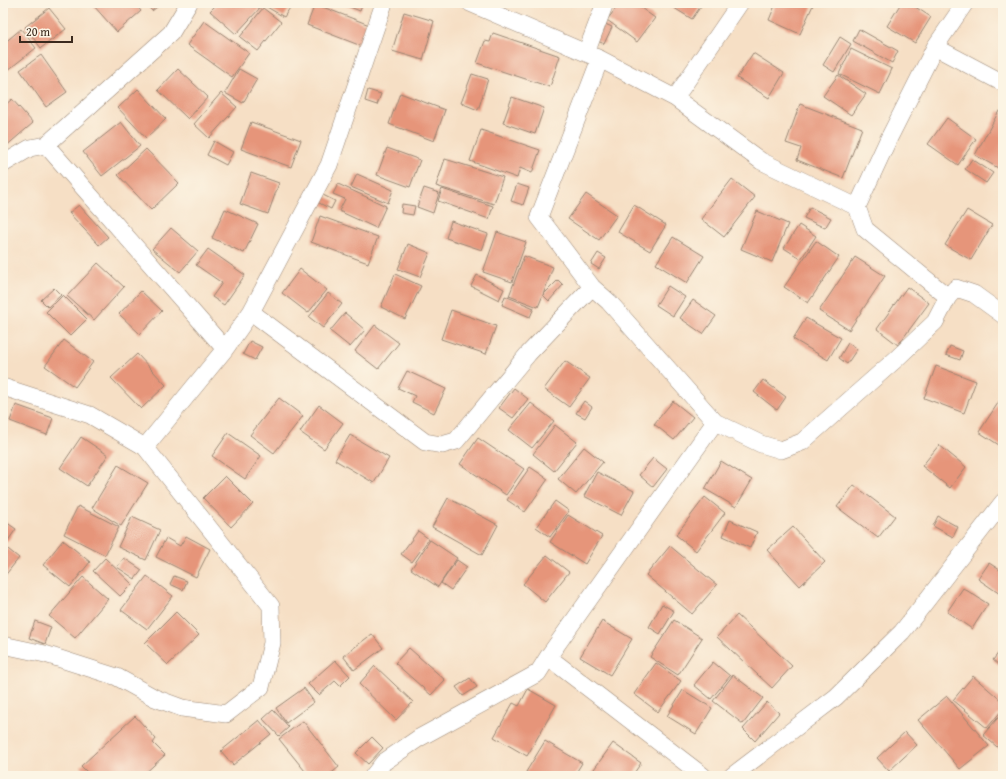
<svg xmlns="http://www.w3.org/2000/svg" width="1006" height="779" viewBox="0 0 1006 779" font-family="'Gentium Book Plus',serif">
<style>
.building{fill:#e6957a}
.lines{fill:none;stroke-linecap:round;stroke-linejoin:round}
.minor-casing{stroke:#988472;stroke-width:18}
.minor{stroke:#fff;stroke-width:17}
</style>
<rect width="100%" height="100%" fill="#fcf5e5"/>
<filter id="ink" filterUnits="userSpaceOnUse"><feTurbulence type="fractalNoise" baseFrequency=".025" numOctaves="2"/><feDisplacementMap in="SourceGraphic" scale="8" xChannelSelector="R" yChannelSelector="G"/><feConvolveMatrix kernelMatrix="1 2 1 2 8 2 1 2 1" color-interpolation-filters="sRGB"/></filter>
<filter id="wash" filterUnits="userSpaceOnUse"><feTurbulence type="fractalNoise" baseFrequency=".012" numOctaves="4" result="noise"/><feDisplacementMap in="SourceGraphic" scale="16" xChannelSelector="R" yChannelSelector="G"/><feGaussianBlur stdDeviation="0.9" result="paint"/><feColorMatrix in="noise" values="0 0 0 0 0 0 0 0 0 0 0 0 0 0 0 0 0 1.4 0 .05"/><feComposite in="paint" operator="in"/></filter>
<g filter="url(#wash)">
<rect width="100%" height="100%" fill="#f6dfc5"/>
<g id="blocks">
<path class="building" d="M95,3H134L141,11L117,32L93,5Z
M145,3H162L152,11Z
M218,3H257L261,7L236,34L210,11Z
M260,3H293L284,17Z
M340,3H363L360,11Z
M620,3H634L655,18L637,42L607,20Z
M666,3H703L692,19Z
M776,3H808L813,5L800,34L769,20Z
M901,3H909L931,17L915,43L887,26Z
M315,4L372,26L364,47L307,25Z
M49,8L66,29L41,48L25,27Z
M263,8L281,22L258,51L240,37Z
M404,12L434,21L423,60L392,51Z
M204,21L249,53L232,77L187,45Z
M603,23L612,27L604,44L594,39Z
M21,29L36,48L8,70L3,65V44Z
M859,29L898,51L892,63L853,41Z
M493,33L560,56L550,87L477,63L485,41L490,42Z
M840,37L851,44L834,72L823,65Z
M851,49L892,69L880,94L839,74Z
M753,53L784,73L769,98L737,78Z
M41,55L67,92L46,107L20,70Z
M178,69L208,97L188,119L158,90Z
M239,69L257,79L243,103L225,93Z
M472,74L488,79L478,110L461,103Z
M838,75L866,94L851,115L823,96Z
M138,89L166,119L146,138L118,108Z
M368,90L381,94L377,105L365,101Z
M221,93L237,107L209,138L194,124Z
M400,93L445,110L434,141L389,124Z
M512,97L544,108L535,134L503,123Z
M12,99L33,123L5,147L3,145V107Z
M800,104L862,128L843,178L797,160L801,148L786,143Z
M999,111L1003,113V163L1000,169L975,155Z
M947,118L976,139L958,165L928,144Z
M121,122L140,146L102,176L83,152Z
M251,122L301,140L291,167L241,149Z
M481,130L540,150L532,173L520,168L517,178L470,161Z
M214,141L233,152L226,165L207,155Z
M387,148L420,160L410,187L377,175Z
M146,149L179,183L151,210L118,175Z
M445,159L503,177L494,204L436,186Z
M972,159L993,173L986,183L965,169Z
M251,173L279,183L268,214L240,204Z
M357,174L393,190L388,203L351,187Z
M732,179L755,197L724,237L701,219Z
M338,184L386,206L376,228L339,211L345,199L333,194Z
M517,184L529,188L523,205L511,201Z
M424,188L439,193L433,213L417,207Z
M442,189L493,206L489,219L438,201Z
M321,194L335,201L331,209L317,202Z
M586,194L617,215L599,240L568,219Z
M402,204L415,206L413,215L401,213Z
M79,205L108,237L99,245L69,213Z
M634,205L666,225L650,251L618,232Z
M810,207L831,218L825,228L804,218Z
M225,209L258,224L244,253L212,238Z
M967,210L992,225L971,260L945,245Z
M757,211L788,224L772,262L741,249Z
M320,216L378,237L368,263L311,242Z
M451,221L488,234L482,250L446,238Z
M799,225L816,236L801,259L784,248Z
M171,228L198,251L180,272L152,249Z
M497,232L526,242L512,282L483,272Z
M673,237L704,256L687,283L656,264Z
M816,241L839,257L808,303L784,287Z
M408,244L430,253L420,277L398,269Z
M208,249L245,275L224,305L212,297L222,283L196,265Z
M598,253L606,258L599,269L591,264Z
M524,256L553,267L543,295L558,280L563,285L549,301L543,295L538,307L509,296Z
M855,257L885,276L849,330L819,311Z
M98,263L124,287L94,320L67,296Z
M300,269L327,290L308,313L282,293Z
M395,274L421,286L405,319L381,307Z
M477,275L504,289L499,300L471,286Z
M668,286L685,297L673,316L656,305Z
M907,287L929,303L898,345L877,329Z
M54,288L61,295L48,307L41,300Z
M141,291L162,311L140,334L119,314Z
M328,293L342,304L323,328L309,317Z
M63,295L87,319L70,336L46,312Z
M505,296L534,308L530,317L502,305Z
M693,300L716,316L703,334L680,318Z
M451,310L496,326L486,354L441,339Z
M345,313L365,330L350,347L330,331Z
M806,318L841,338L828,360L793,339Z
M375,325L399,343L378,369L355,351Z
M64,340L93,362L75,387L45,366Z
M250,341L262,347L255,360L243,354Z
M848,343L857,349L847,364L839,358Z
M950,346L963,351L960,360L946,355Z
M137,354L166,385L141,409L111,378Z
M565,361L590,378L569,407L544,389Z
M936,366L976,381L964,413L924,398Z
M407,371L446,389L434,413L412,402L415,396L398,388Z
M763,380L786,397L777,410L754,392Z
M514,388L528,399L513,418L499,408Z
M279,398L303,416L274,453L250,435Z
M1000,400L1003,402V445L1002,447L979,432Z
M584,401L592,407L585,418L576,413Z
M673,401L693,417L674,440L654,424Z
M531,403L554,421L532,448L509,430Z
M16,405L53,418L47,435L10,421Z
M319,405L343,423L324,449L300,432Z
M555,425L577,442L554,471L533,454Z
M228,433L261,456L245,479L212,456Z
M350,435L389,458L374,483L335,460Z
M81,437L108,455L87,486L60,468Z
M478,438L524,469L506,495L460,464Z
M939,445L966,467L950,488L922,466Z
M584,447L603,462L576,494L558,479Z
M653,458L667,469L653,487L639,475Z
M721,461L752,480L736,507L705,489Z
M118,465L148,483L121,526L92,508Z
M530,467L548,479L525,512L507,500Z
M597,472L634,491L621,515L584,496Z
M225,476L253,504L231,527L203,498Z
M854,485L895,516L878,538L837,507Z
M705,497L725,513L696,551L676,535Z
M448,498L498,525L482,555L432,527Z
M555,501L569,511L550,537L536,527Z
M78,506L119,527L105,555L64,534Z
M568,515L602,536L585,564L550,542Z
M938,516L958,527L953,537L933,526Z
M132,517L160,530L146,560L118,547Z
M3,520L16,529L7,542L3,539Z
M730,520L757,532L750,548L723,536Z
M793,527L825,562L800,586L767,550Z
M418,531L429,539L412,562L401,554Z
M186,536L210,549L196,577L156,557L166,538L180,546Z
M63,540L90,562L70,587L43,565Z
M430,540L457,558L438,587L411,569Z
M3,545L19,558L3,578Z
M670,546L717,585L692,614L646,575Z
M547,555L569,572L545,602L523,584Z
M105,558L132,584L120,596L93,571Z
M124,558L142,570L135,579L117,567Z
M457,560L467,567L451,590L441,583Z
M989,563L1003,572V590L1000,594L978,579Z
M147,576L173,596L147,629L121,610Z
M174,576L187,581L183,590L170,584Z
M83,577L108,599L75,638L49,616Z
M963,588L988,604L972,629L947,612Z
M662,604L674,611L660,634L649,627Z
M176,612L199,635L168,665L145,643Z
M737,615L792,666L772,688L717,637Z
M674,620L702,638L678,675L650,657Z
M35,621L51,627L45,644L29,638Z
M602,621L632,639L610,675L580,657Z
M372,634L383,648L354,670L343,656Z
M1003,647V668L993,660Z
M409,648L445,680L431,695L395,663Z
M335,660L350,676L340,686L335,681L319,695L308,684Z
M713,662L730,676L711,699L694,685Z
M656,663L681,681L658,712L634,694Z
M375,666L413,702L396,720L359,684Z
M733,675L763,698L743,724L713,701Z
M973,676L1003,702V709L987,728L953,700Z
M470,678L477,687L463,696L456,687Z
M304,688L314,702L286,723L276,708Z
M528,689L556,705L527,756L494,737L513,703L519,706Z
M683,690L712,708L696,734L667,716Z
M947,696L989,746L960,769L918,720Z
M767,702L779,713L755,741L743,729Z
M273,710L289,727L279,736L263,719Z
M1003,712V752L983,735Z
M135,716L156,739L153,743L165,755L142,776H91L81,766Z
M259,720L271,734L233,765L221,751Z
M303,721L339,767L328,776H309L279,739Z
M905,732L917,745L889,771L877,758Z
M372,737L383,748L368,764L356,753Z
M545,741L582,763L574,776H532L526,772Z
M613,743L641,763L632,776H589Z"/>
</g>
</g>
<g filter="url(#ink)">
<use href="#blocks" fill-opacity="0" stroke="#988472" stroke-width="1"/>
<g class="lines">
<defs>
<path id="minor" d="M470,3L600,59L675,98L761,161L857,207
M935,47L1003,83
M586,53L605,3
M600,59L539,217L592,287L609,302L715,422L761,444L781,450L802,442L895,360L935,322L948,297L865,229L857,207L888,140L935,47L965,3
M675,98L740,3
M46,145L225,349
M3,164L30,148L46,145L171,33L189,3
M948,297L956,288L974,294L1003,315
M251,312L425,442L442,445L456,441L528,354L592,287
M3,387L90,415L145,447L271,606L272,643L261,687L226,714L182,708L155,698L117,677L45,654L3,645
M145,447L225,349L251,312L329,165L384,3
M548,657L703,776
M373,776L384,762L419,738L538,673L548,657L715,422
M732,776L836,697L902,632L1003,502"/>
</defs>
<use href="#minor" class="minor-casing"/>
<use href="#minor" class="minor"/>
</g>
</g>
<rect width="1006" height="779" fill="none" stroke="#fcf5e5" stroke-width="16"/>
<path d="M20 36v6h52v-6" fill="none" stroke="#3b2a1e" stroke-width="2"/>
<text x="26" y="36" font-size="12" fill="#3b2a1e" stroke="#fcf5e5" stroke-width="3" paint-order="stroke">20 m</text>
</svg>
